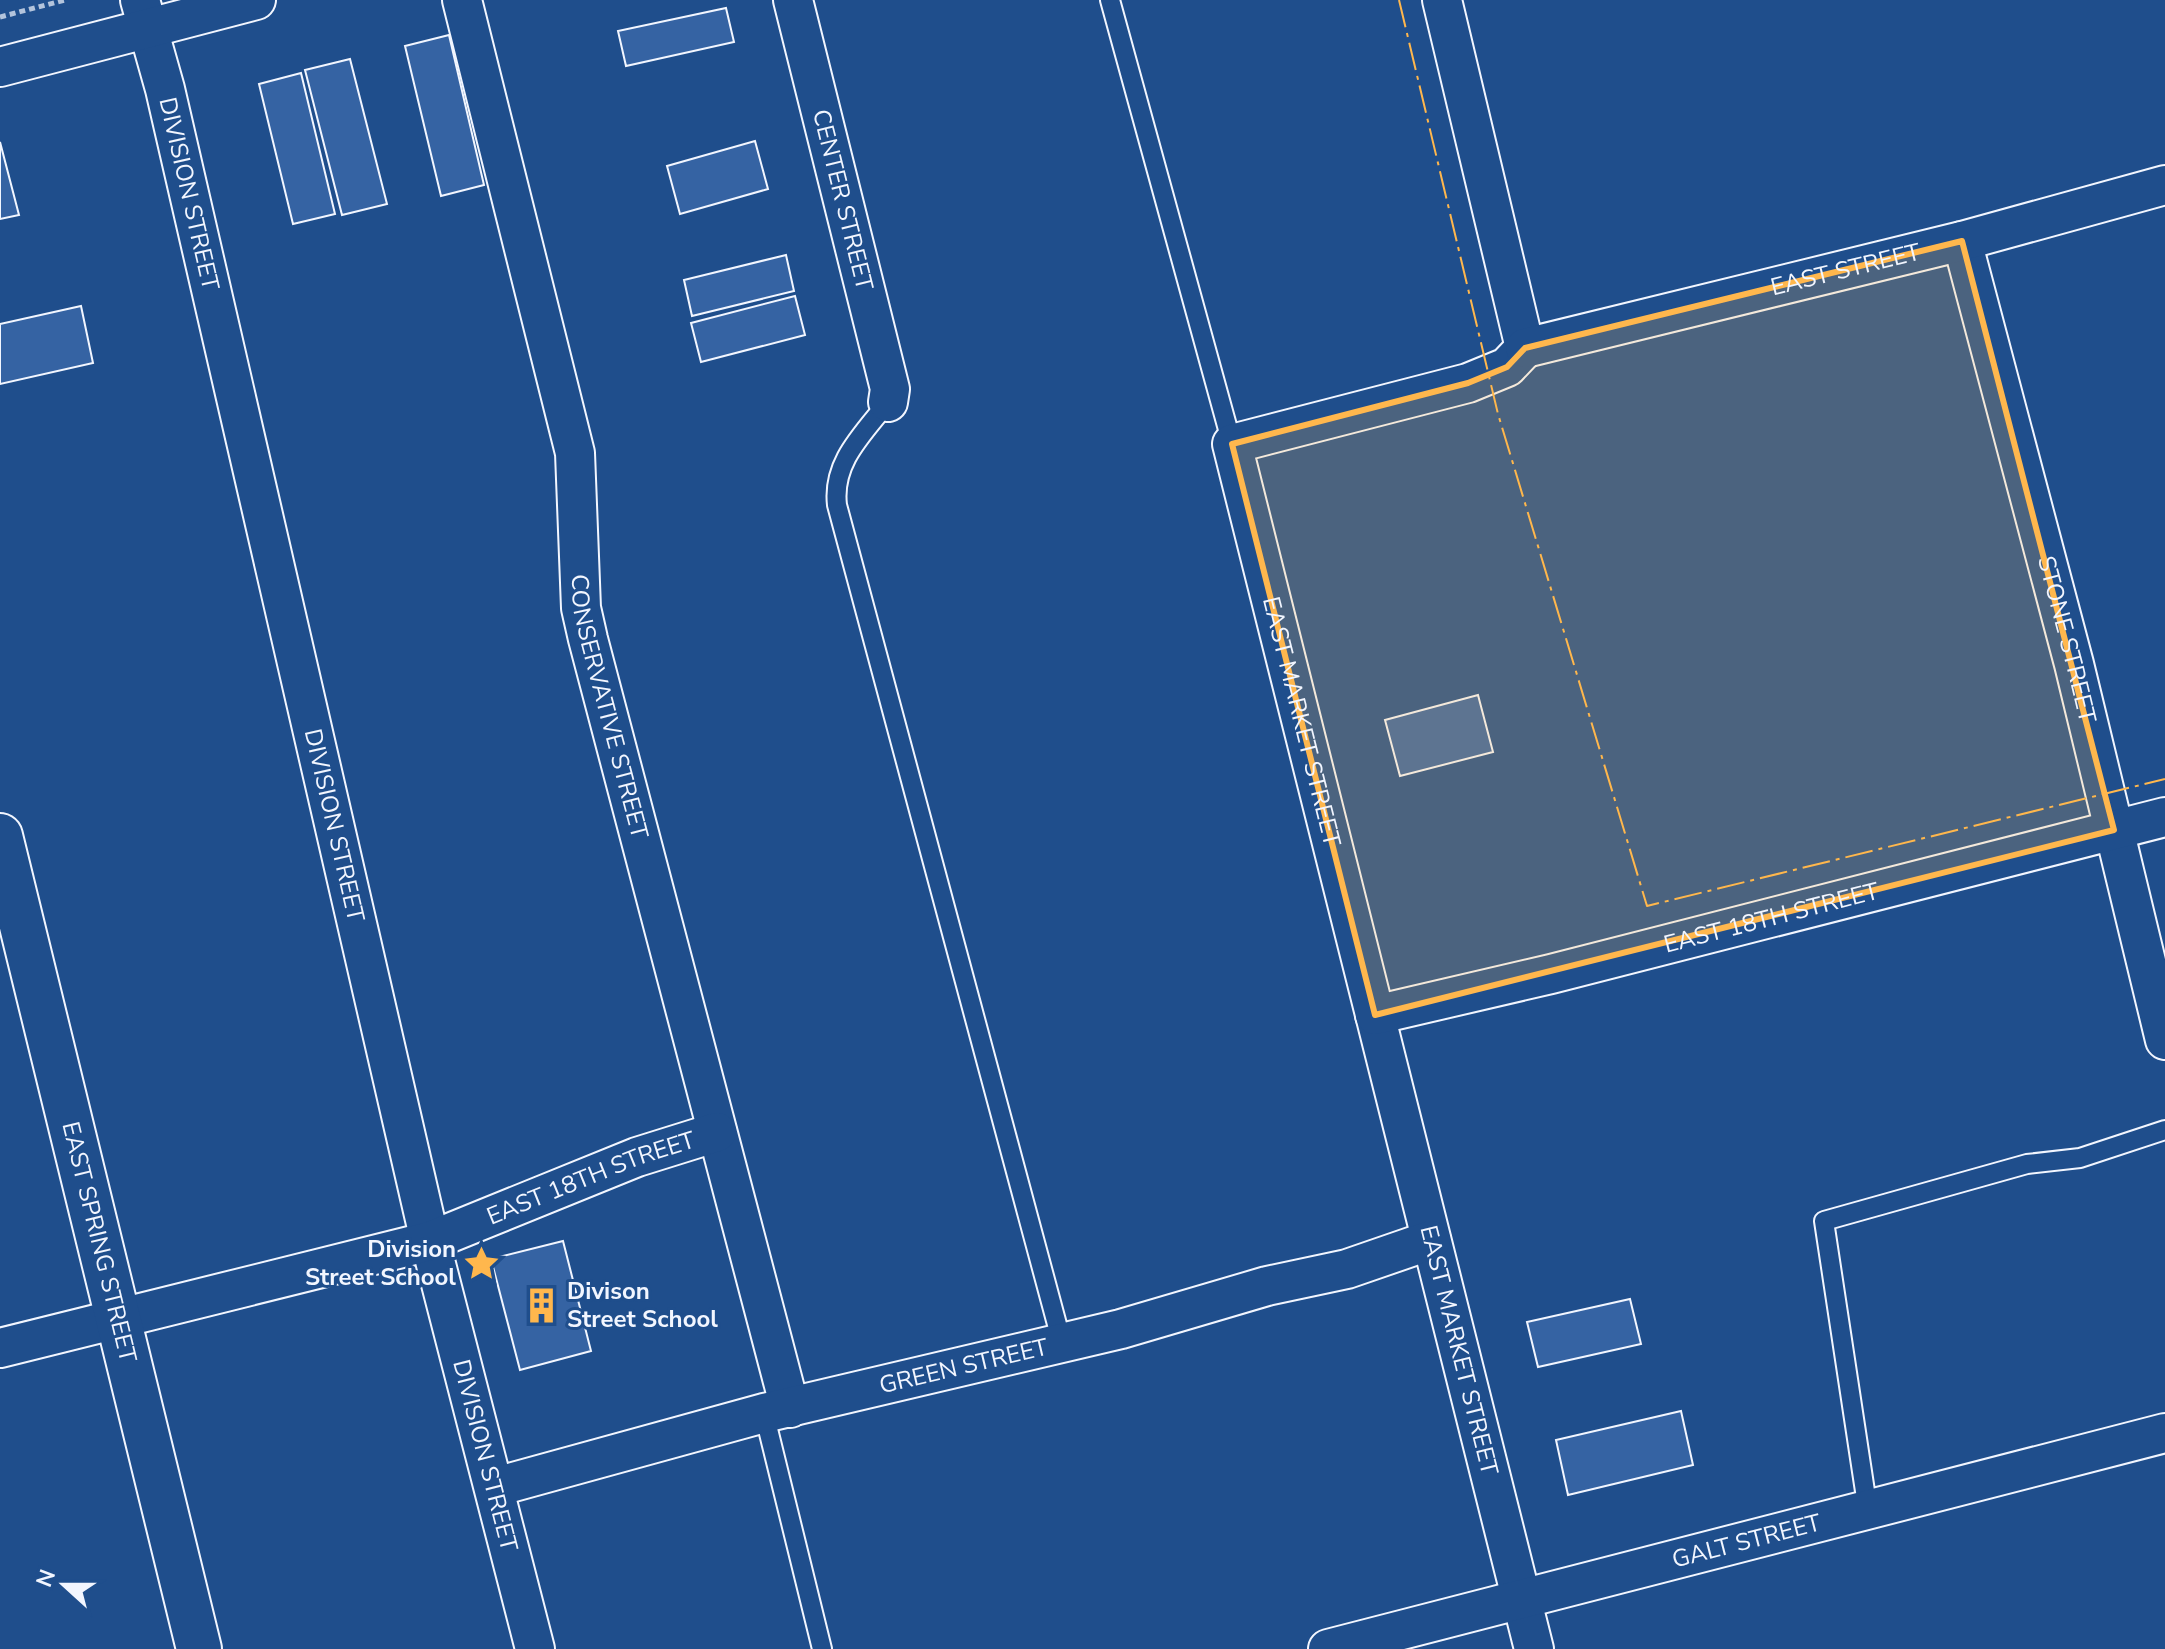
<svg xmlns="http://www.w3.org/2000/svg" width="2165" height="1649" viewBox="0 0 2165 1649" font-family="'Nunito Sans',sans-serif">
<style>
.building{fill:#3563a3;stroke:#f2f6ff;stroke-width:2}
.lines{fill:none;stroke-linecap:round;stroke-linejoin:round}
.lane-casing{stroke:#f2f6ff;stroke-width:22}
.street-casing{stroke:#f2f6ff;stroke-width:42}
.primary-casing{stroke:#f2f6ff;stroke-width:48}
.path{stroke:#b3c4dc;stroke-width:5;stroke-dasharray:6 4;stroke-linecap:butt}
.lane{stroke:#1f4e8c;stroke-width:18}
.street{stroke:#1f4e8c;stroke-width:38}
.primary{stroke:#1f4e8c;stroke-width:44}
.power{stroke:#ffb74d;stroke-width:2;stroke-dasharray:28 6 4 6;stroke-linecap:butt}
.marked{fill:#ffb74d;fill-opacity:0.2;stroke:#ffb74d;stroke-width:6;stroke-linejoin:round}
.labels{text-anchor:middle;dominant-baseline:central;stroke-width:6;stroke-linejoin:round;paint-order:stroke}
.street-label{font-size:24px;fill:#f2f6ff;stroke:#1f4e8c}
.poi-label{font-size:24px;font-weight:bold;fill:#f2f6ff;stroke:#1f4e8c;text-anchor:end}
</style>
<rect width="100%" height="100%" fill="#1f4e8c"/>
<path class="building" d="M726,8L734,42L626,66L618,31Z
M449,35L484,185L441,196L405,46Z
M350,59L387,204L342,215L305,70Z
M301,73L335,214L293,224L259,84Z
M755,141L768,189L680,214L667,166Z
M0,142L19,215L0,219Z
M786,255L794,291L692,316L684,280Z
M795,296L805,335L701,362L691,323Z
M81,306L93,363L0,384V324Z
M1478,695L1493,752L1400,776L1385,720Z
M563,1241L591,1351L520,1370L491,1259Z
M1630,1299L1641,1344L1538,1367L1527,1322Z
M1681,1411L1693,1465L1568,1495L1556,1440Z"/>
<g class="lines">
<defs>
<path id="lane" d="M1110,0L1232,444
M888,402C863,434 832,462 837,505L1062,1343
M764,1413L822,1649
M1868,1511L1824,1221L2027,1164L2080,1158L2165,1130"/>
<g id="street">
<path id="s1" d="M140,0L165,89L430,1241L535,1649"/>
<path id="s2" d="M462,0L575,453L581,608L588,639L790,1408"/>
<path id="s3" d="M793,0L890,389L888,402"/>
<path id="s4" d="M1442,0L1525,348L1507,367L1468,383L1232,444L1534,1649"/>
<path d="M0,67L256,0"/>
<path id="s5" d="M1962,241L2074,664L2165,1040"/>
<path id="s6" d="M1525,348L1962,241L2165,185"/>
<path id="s7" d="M1375,1015L1551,974L2165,817"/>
<path id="s8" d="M0,1348L430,1241L637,1157L717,1132"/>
<path id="s9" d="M495,1487L764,1413L1121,1329L1267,1286L1347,1269L1431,1240"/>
<path id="s10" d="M1328,1649L2165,1433"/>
</g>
<g id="primary">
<path id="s11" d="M0,836L199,1649"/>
</g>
</defs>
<use href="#lane" class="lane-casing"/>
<use href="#street" class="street-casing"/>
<use href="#primary" class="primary-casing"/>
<path class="path" d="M0,17L65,0"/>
<use href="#lane" class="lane"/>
<use href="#street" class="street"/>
<use href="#primary" class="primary"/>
<path class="power" d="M1399,0L1498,414L1647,906L2165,779"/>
</g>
<path class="marked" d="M1962,241L2114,830L1375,1015L1232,444L1468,383L1507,367L1525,348Z"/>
<defs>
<symbol id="sight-bare" viewBox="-9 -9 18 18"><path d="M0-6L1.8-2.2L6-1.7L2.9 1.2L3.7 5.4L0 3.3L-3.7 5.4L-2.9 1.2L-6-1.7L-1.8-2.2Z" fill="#ffb74d" stroke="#1f4e8c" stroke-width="2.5" paint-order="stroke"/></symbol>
<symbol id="building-bare" viewBox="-9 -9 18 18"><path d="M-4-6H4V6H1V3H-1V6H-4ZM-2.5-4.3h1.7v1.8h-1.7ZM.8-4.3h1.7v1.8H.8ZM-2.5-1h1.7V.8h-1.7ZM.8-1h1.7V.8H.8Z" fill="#ffb74d" stroke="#1f4e8c" stroke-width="2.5" paint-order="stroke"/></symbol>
</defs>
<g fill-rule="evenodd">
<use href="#sight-bare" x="456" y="1238" width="51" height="51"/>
<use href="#building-bare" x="516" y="1280" width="51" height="51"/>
</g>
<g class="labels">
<g class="street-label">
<text stroke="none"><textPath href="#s1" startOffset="200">DIVISION STREET</textPath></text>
<text stroke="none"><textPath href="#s3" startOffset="206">CENTER STREET</textPath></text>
<text stroke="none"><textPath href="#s6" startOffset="330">EAST STREET</textPath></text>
<text stroke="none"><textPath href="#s5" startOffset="412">STONE STREET</textPath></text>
<text stroke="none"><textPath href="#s2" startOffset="724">CONSERVATIVE STREET</textPath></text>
<text stroke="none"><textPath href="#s4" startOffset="956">EAST MARKET STREET</textPath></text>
<text stroke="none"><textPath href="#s1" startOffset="848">DIVISION STREET</textPath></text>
<text stroke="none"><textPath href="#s7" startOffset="408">EAST 18TH STREET</textPath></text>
<text stroke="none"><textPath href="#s8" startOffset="616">EAST 18TH STREET</textPath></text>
<text stroke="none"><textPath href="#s11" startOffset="418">EAST SPRING STREET</textPath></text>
<text stroke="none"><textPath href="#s4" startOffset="1604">EAST MARKET STREET</textPath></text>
<text stroke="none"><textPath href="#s9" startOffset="484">GREEN STREET</textPath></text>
<text stroke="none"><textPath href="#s1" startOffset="1496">DIVISION STREET</textPath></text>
<text stroke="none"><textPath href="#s10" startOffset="432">GALT STREET</textPath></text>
</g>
<g class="poi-label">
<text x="456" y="1249">Division<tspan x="456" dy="28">Street School</tspan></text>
<text x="567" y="1291" text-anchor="start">Divison<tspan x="567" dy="28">Street School</tspan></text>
</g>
</g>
<g transform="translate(64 1585) rotate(291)" stroke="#1f4e8c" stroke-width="6" paint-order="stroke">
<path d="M0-6L14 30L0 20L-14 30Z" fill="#f2f6ff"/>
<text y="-12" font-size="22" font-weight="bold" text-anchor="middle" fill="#f2f6ff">N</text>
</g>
</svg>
